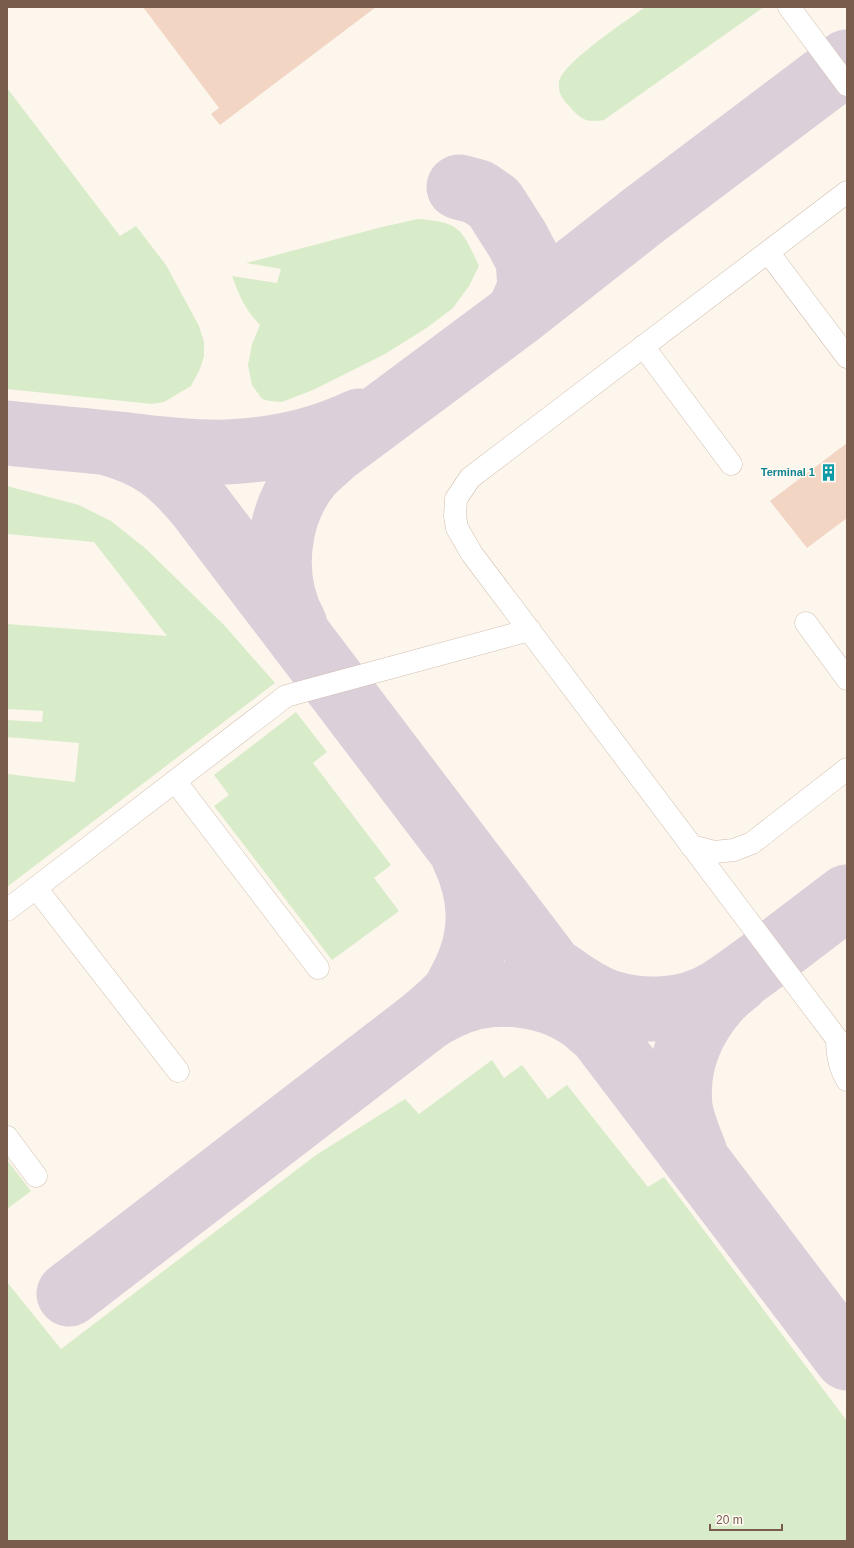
<svg xmlns="http://www.w3.org/2000/svg" width="854" height="1548" viewBox="0 0 854 1548" font-family="Arial,sans-serif">
<style>
.green{fill:#d8ecc9}
.lines{fill:none;stroke-linecap:round;stroke-linejoin:round}
.taxiway{stroke:#dbcfda;stroke-width:65}
.building{fill:#f3d5c3}
.minor-casing{stroke:#d1beb0;stroke-width:23}
.minor{stroke:#fff;stroke-width:22}
.labels{text-anchor:middle;dominant-baseline:central;stroke-width:3;stroke-linejoin:round;paint-order:stroke}
.culture-label{font-size:11px;font-weight:bold;fill:#0d838f;stroke:#fffaf3;text-anchor:end}
</style>
<rect width="100%" height="100%" fill="#fdf6ec"/>
<path class="green" d="M645,7H764L604,120C587,123 581,120 570,107C563,100 558,93 559,83C560,64 628,20 645,7Z
M7,88L120,236L136,226L166,265L199,326L204,342V356L200,369L191,386L164,402L152,404L7,389Z
M418,219C460,222 462,229 479,266L469,286L453,308L428,327L385,354L313,390L282,402L270,401L262,399L252,385L248,365L252,344L260,325C244,308 240,297 232,276L277,283L281,269L246,263L382,227Z
M7,486L79,505L111,521L145,548L224,625L275,683L7,887V774L75,782L79,743L7,737V720L42,722L43,711L7,709V624L167,636L94,542L7,534Z
M296,712L327,752L313,763L391,865L374,878L399,911L332,960L214,806L229,795L214,775Z
M492,1060L504,1078L522,1065L548,1099L567,1085L648,1187L664,1177L847,1421V1541H7V1282L61,1349L316,1155L405,1099L419,1114Z
M7,1160L31,1191L7,1209Z"/>
<g class="lines">
<path class="taxiway" d="M459,187L478,192L494,203L517,239L528,260L530,288L518,314
M7,433C44,437 81,440 119,444C154,448 191,453 227,452C272,450 319,440 359,421
M107,443C151,455 171,471 200,506L847,1358
M295,625C269,578 276,513 311,472C318,465 326,458 334,451L518,314L644,215L847,62
M558,973C573,984 590,996 608,1002C643,1013 685,1012 717,993C736,981 754,967 772,954C797,935 822,916 847,897
M422,1022C457,998 490,989 532,997C557,1002 577,1011 594,1028
M695,1153C689,1138 682,1122 680,1106C676,1066 691,1029 717,999C723,992 731,986 738,980
M69,1294L420,1024C431,1015 442,1006 452,995C457,989 460,981 464,974C484,934 482,895 463,855"/>
</g>
<path class="building" d="M143,7H376L220,125L211,114L219,108Z
M847,443V518L807,548L770,501Z"/>
<g class="lines">
<defs>
<path id="minor" d="M789,7L847,85
M847,192L470,478L456,499L455,516L457,528L472,554L837,1039C837,1054 839,1067 847,1080
M768,252L847,357
M643,346L731,464
M806,623L847,679
M175,781L318,968
M691,846L714,852L734,850L752,843L847,769
M36,888L178,1071
M7,910L286,696L530,630
M7,1137L36,1176"/>
</defs>
<use href="#minor" class="minor-casing"/>
<use href="#minor" class="minor"/>
</g>
<defs>
<symbol id="building-bare" viewBox="-9 -9 18 18"><path d="M-4-6H4V6H1V3H-1V6H-4ZM-2.5-4.3h1.7v1.8h-1.7ZM.8-4.3h1.7v1.8H.8ZM-2.5-1h1.7V.8h-1.7ZM.8-1h1.7V.8H.8Z" fill="#0f9aa8" stroke="#fffaf3" stroke-width="2.5" paint-order="stroke"/></symbol>
</defs>
<g fill-rule="evenodd">
<use href="#building-bare" x="816" y="460" width="25" height="25"/>
</g>
<g class="labels">
<g class="culture-label">
<text x="815" y="472">Terminal 1</text>
</g>
</g>
<rect width="854" height="1548" fill="none" stroke="#7a5c4d" stroke-width="16"/>
<path d="M710 1524v6h72v-6" fill="none" stroke="#7a5c4d" stroke-width="2"/>
<text x="716" y="1524" font-size="12" fill="#7a5c4d" stroke="#fffaf3" stroke-width="3" paint-order="stroke">20 m</text>
</svg>
